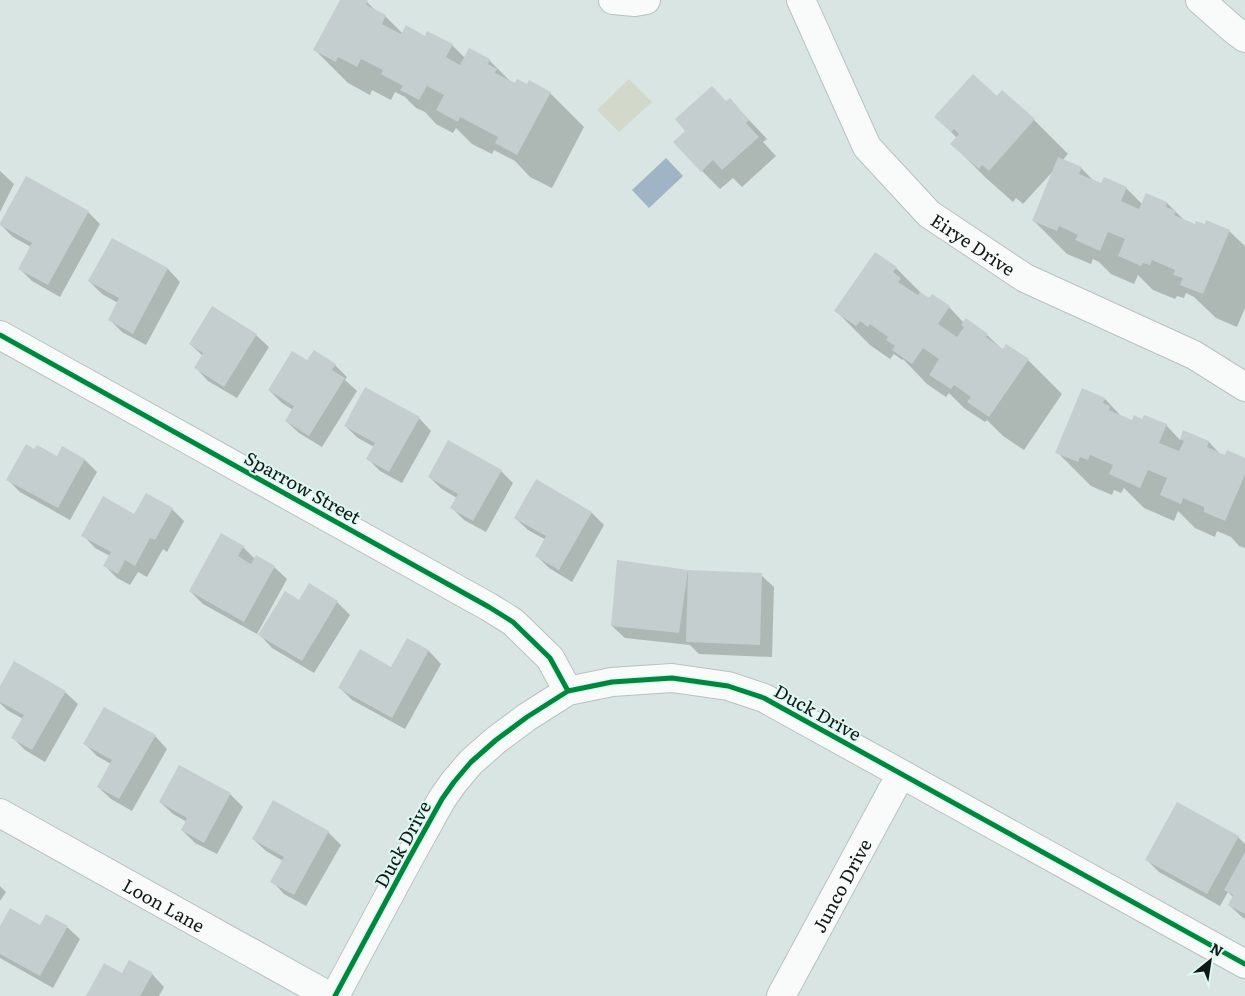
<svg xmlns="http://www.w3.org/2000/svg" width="1245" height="996" viewBox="0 0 1245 996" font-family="Literata,serif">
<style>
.green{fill:#d3d9ca}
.water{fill:#9fb4c4}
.shadow{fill:#0003}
.building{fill:#c4cece}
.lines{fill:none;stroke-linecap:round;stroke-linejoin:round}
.street-casing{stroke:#b9c2c0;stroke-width:30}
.street{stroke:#f9fbfb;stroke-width:28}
.cycleway-casing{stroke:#e0f8f2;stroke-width:8}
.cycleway{stroke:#00873e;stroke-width:5}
.labels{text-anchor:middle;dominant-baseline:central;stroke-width:4;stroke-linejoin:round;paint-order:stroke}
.street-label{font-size:18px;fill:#101817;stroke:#e0f8f2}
</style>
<rect width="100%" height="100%" fill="#d9e5e2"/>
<path class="green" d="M629,79L652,102L619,132L597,110Z"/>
<path class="water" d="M666,158L683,176L649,208L632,190Z"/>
<path class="shadow" d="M341,0H363L367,2L377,12L385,16L403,34L426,37L452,45L465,58L489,60L512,83L527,85L550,93L584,127L552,188L530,177L515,161L494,150L492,154L472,144L456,128L453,133L436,124L425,112L416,108L405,97L395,92L391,100L372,90L370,95L348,83L314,49Z
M1002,91L1034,120L1068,154L1062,161L1081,168L1095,182L1102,185L1126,188L1142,204L1167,203L1184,220L1195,225L1229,231L1245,246V308L1237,327L1216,318L1194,297L1186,293L1184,298L1177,296L1175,299L1153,290L1138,275L1134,284L1111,274L1099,262L1093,259L1091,264L1067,254L1033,220L1054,170L1023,204L1016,198L1013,202L986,178L952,144L957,138L936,117L997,97Z
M730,100L767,139L763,142L776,156L742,187L733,178L720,189L702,171L727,102Z
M0,171L14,184L0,212Z
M88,212L100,224L60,297L32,281L20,269L31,247L13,237L0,224Z
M112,239L168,269L180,282L146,345L122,332L109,319L118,303L102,294L89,281Z
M875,254L896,268L923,295L949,307L964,323L987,335L1003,350L1006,345L1028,360L1062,394L1024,450L1003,436L987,420L985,422L964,408L949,393L946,397L927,384L903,359L902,360L894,354L890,359L870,345L836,311Z
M256,335L269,347L237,398L208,381L196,368L203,356L190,344Z
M308,362L335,365L347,377L345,380L357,391L322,447L299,433L286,421L293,410L282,403L269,390Z
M1105,399L1123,418L1132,422L1143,421L1166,425L1180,440L1184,432L1209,442L1220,454L1226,456L1245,459V548L1239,546L1231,537L1217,531L1215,537L1195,528L1178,511L1174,521L1144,508L1124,488L1121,493L1114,490L1112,495L1091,486L1057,452Z
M419,418L431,431L402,483L380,471L368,459L374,447L358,438L345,426Z
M35,451L58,458L85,460L97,472L70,520L20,492L7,479Z
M501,471L513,483L486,532L464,520L452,508L457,498L442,489L429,477Z
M172,509L184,521L167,552L163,549L147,577L138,572L130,585L117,578L105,566L110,556L95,548L83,535L135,516Z
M592,513L604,525L572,582L549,568L537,556L546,540L528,530L515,518Z
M243,547L255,559L274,567L287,579L257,634L203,604L190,591Z
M618,562L688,572L761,575L774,587L772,657L699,654L690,645L625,638L612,626Z
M300,601L337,602L350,615L314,673L272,648L260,635Z
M407,640L429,651L441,664L405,729L352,700L340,688L392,668Z
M0,689L65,692L78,704L45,762L25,750L13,738L23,719L7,710L0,703Z
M155,736L167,749L132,811L111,799L98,787L111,764L97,756L85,744Z
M180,766L230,794L243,807L217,854L195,843L182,830L187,822L173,814L160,802Z
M1178,803L1238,837L1245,844V919L1242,917L1229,905L1233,897L1228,892L1220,906L1159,872L1147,860Z
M328,832L341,845L306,906L284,894L272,881L283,861L266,851L253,839Z
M0,886L6,892L0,901Z
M40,926L67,927L80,939L53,988L0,958V929Z
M152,974L164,987L159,996H87L122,975Z"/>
<path class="building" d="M340,0H366L368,1L366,5L386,15L382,24L401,34L406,25L425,36L427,31L453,44L446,57L460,65L469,48L490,59L488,64L497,69L495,73L515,83L517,79L527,84L529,80L551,92L517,155L495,143L498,137L460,117L458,122L436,110L444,95L427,86L419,100L400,90L403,86L381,74L383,70L361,59L357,67L338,57L336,62L313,50Z
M973,74L997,96L1002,90L1035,119L989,171L982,165L979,169L950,144L959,134L954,129L951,132L934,117Z
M712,86L726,101L730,98L749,120L746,123L759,137L722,170L713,160L701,172L673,142L685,131L675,119Z
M1058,157L1082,167L1079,174L1101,183L1104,177L1127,187L1121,201L1139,209L1146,193L1167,202L1166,207L1176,211L1174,215L1195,224L1196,221L1205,224L1206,220L1230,230L1203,294L1180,285L1183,278L1173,275L1175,270L1152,260L1150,265L1143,263L1141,266L1118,256L1125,239L1108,232L1100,251L1075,240L1078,235L1059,226L1057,231L1032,221Z
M26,176L89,211L48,285L18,269L32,243L0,225V223Z
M112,238L168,268L133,334L108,320L119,298L88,281Z
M875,252L897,267L893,272L901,278L898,282L918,295L920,292L929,298L932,294L950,306L938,324L957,337L964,327L961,325L966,318L988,334L986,337L1003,349L1006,344L1029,359L989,417L967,402L971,397L954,385L951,389L929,375L939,359L923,348L912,364L892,350L895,346L886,340L888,337L870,324L868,327L860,321L856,326L834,311Z
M212,306L257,334L224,387L194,368L203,353L189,344Z
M314,350L336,364L332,370L345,378L309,436L285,421L294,406L268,390L292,351L307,360Z
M365,387L420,417L389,472L366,459L375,443L344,426Z
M1082,388L1105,398L1103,403L1110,406L1109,410L1132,420L1134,415L1142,419L1144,415L1167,424L1159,443L1179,451L1184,441L1180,439L1183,430L1209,441L1207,447L1225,455L1227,450L1245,458V475L1225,521L1204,512V507L1183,498L1181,504L1160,495L1167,478L1148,470L1140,488L1109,474L1113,465L1090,455L1088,460L1080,457L1078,462L1055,453Z
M448,440L502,470L473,521L450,508L458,494L428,477Z
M26,444L34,449L37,445L57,456L62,446L85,459L58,508L6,480Z
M536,479L592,512L559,570L535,556L546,536L514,518Z
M146,493L173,508L155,540L150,538L135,566L125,560L118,574L103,566L111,552L81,536L103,496L134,514Z
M221,533L244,546L238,556L251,564L256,555L275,566L244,622L189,591Z
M617,560L688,570L762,573L760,645L686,642L688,570L679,633L611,626Z
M309,583L338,601L302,661L258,635L285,591L299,600Z
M407,638L429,650L392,718L338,688L360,649L391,667Z
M14,661L66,691L32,750L11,738L24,715L0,702V686Z
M104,707L156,735L119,799L97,787L112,760L83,744Z
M179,765L231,793L204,843L181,830L187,818L159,802Z
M273,800L329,831L294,895L270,882L284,857L252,839Z
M1177,802L1239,836L1207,894L1145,860Z
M1245,852V914L1228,905L1233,895L1224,890Z
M10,908L40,925L46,914L68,926L40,976L0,954V926Z
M129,960L153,973L140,996H86L104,963L122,973Z"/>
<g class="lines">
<defs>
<g id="street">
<path d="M613,0L635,2L646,0"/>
<path id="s1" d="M801,0L867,147L929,214L1025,278L1194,355L1245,387"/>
<path d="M1200,0L1233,29L1245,38"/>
<path d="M0,335L489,607L513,622L550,658L568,691"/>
<path id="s2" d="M0,813L329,996"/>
<path d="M335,996L407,862L442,799L454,782L471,762L496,740L527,717L568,691L612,682L672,678L728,686L764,698L1245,964"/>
<path id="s3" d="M781,996L901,774"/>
</g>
</defs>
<use href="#street" class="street-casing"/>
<use href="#street" class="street"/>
<defs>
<path id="cycleway" d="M0,335L489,607L513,622L550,658L568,691
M335,996L407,862L442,799L454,782L471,762L496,740L527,717L568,691L612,682L672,678L728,686L764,698L1245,964"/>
</defs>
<use href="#cycleway" class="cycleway-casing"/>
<use href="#cycleway" class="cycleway"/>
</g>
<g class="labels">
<g class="street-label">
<text stroke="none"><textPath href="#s1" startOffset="306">Eirye Drive</textPath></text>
<text transform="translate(303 487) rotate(29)">Sparrow Street</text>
<text transform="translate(818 712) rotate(29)">Duck Drive</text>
<text transform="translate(402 844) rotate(-61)">Duck Drive</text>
<text stroke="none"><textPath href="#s3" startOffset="126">Junco Drive</textPath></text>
<text stroke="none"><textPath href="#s2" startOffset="188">Loon Lane</textPath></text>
</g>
</g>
<g transform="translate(1210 961) rotate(30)" stroke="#e0f8f2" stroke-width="4" paint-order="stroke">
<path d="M0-4L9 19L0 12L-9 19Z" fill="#101817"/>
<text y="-8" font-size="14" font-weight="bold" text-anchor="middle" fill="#101817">N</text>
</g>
</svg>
